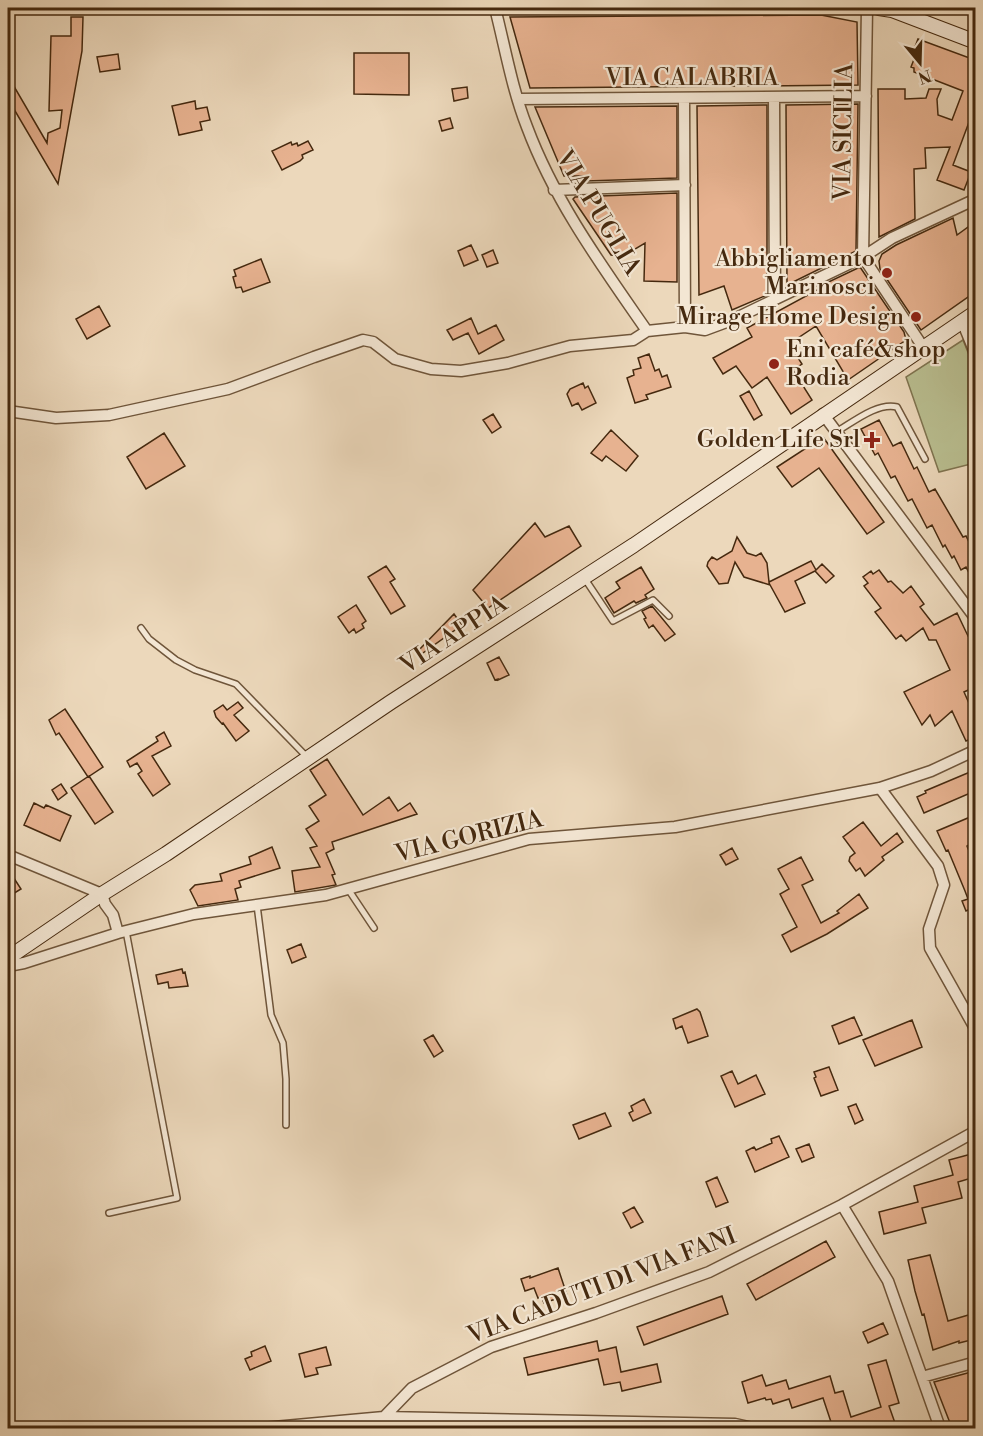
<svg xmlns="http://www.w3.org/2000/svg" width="983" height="1436" viewBox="0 0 983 1436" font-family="'Libre Bodoni',serif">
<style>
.green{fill:#b9be90;stroke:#7f7450;stroke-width:1.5}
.building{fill:#e7b290;stroke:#45290f;stroke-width:1.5}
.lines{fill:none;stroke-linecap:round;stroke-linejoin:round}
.lane-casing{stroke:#6f553a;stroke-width:8}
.street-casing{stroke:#6f553a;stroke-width:13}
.secondary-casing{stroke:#45290f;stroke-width:16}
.lane{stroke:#f3e6d3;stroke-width:5}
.street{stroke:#f3e6d3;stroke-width:10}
.secondary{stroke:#f3e6d3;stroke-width:14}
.poi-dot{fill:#8f2418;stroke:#f3e6d3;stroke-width:2}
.labels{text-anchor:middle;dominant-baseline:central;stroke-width:4.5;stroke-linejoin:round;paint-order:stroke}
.street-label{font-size:24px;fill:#45290f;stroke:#f3e6d3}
.poi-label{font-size:24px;fill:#45290f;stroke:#f3e6d3;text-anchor:end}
</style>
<rect width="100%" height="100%" fill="#ecd8bb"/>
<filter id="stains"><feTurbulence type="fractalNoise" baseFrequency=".00333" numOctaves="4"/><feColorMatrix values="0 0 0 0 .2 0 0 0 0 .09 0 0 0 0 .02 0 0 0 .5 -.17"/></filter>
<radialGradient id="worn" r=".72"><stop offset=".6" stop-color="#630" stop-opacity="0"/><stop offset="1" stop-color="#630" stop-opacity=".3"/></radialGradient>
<path class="green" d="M963,340L975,370V463L939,472L906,377Z"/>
<path class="building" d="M821,15L857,22L858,85L530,88L510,17Z
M71,17H83L82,51L58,184L8,99V76L47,143L48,133L60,128L62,110L49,111L51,36H71Z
M918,39L975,60V106L953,165L971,172L964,190L937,180L950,147L925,148L926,168L914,169L915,219L879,237L878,89H905V99L926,98L929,89H941L937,99L938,115L952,120L963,91L914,72V68L911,67L918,49L915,47Z
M354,53H409V95L354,94Z
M118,54L120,69L100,72L97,57Z
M467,87L468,98L454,101L452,89Z
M195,101L196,109L207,107L210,120L200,122L202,130L179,135L172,106Z
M858,104L856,251L787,285L786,105Z
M767,105V295L732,310L724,286L699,295L697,106Z
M677,106V178L586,181L590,176H564L535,107Z
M450,118L453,128L442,131L439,121Z
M308,141L313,150L302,155L303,158L300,161L282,170L272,151L291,142L292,145L297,143L298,146Z
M677,193V282L644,281L645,243L620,258L619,256L611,255L573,199L575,197Z
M953,218L957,235L975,222V292L921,330L880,269L879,261L882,254L896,245Z
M471,245L478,260L464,266L458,251Z
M493,250L498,263L487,267L482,255Z
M261,259L270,282L243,292L241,287L236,288L233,277L236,276L234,270Z
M860,267L904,332L906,340L848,380L816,326L789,344L802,364L793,370L812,400L791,414L767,377L752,388L736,366L723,374L713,358L752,337L747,328L821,288L820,286Z
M99,306L110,326L87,339L76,319Z
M471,318L478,334L496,325L504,340L479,354L468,333L453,340L447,330Z
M649,354L655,371L659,369L662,377L667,375L671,387L646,395L648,399L635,403L627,378L634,375L633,370L641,368L638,358Z
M583,383L585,388L588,386L596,403L582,410L578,403L572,406L567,394L570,389Z
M749,391L762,415L754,420L740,396Z
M493,414L501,427L492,433L483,420Z
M879,420L893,446L901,442L914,469L917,467L929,492L935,489L963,537L966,536L972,548L975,547V585L966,567L961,570L954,556L952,558L945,545L943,547L932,525L927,528L912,499L908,501L895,476L891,478L878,453L875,455L861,429Z
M611,430L638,456L626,471L606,456L602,461L591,453Z
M164,433L185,466L146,489L127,457Z
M823,437L884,522L867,534L819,468L792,487L777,467Z
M535,523L545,537L569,526L581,546L488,608L473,590Z
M737,537L747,553L756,556L761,553L767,563L769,582L811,561L816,570L822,564L834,576L826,583L815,571L795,581L805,603L785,612L769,583L770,585L744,577L735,562L728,583L719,584L707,566L708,562L712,557L717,560L732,551Z
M386,566L395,579L390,582L405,606L391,614L368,577Z
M641,567L654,589L645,595L647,598L636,603L634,601L614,613L605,598L620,588L616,582Z
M879,570L888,582L891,581L903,593L911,586L924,604L920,607L934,625L957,613L968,636L971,634L975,644V687L964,692L975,717V737L966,741L952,711L935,726L930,715L922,725L904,692L950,670L936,640H929L923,628L906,641L901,635L896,639L875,612L881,608L864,586L868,583L863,577L871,571L873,574Z
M356,605L366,621L362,624L364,628L356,633L354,629L349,633L338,617Z
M652,606L675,634L665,641L653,625L649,628L644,619L646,618L642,611Z
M454,614L462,625L420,655L417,652Z
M499,657L509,675L498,680V679L495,680L487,663Z
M238,702L243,708L234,715L249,731L236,741L223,723L222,724L216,717L214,711L223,705L227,710Z
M65,709L103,767L88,777L59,733L56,735L49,720Z
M164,732L171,746L152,756L170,784L153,796L138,774L142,771L137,763L130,767L127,761L158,741L156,737Z
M327,759L363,815L389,797L398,811L410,803L417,814L332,842L334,849L326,853L335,874L332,875L336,885L295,892L292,871L320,867L310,848L317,846L306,829L319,821L309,806L326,795L310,770Z
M970,772L971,774L975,772V791L924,813L917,797L926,793L925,791Z
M89,776L113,812L95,824L71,788Z
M61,784L67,793L58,800L52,790Z
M34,803L44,808L46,805L71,816L60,841L24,825Z
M975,815V841L967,846L975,866V917L972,908L966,911L962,901L968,899L965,891L948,850L946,851L937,831Z
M863,822L881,846L897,833L903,842L882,857L884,860L865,876L860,868L856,871L849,861L850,857L855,853L843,837Z
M272,847L280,868L239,881L241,887L235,889L238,900L198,906L190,890L195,885L222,881L220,874L251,864L249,857Z
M732,848L738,859L726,865L720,855Z
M801,857L813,880L802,885L821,923L839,913L837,911L859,894L868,908L827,934L791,952L782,935L797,927L780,894L789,889L778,869Z
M8,869L21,889L8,897Z
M301,944L306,957L292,963L287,950Z
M182,969L183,973L185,972L188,986L169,988L168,982L158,984L156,975Z
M697,1009L700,1012L708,1036L688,1043L682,1026L676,1029L673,1019Z
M854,1017L862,1035L839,1044L832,1026Z
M912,1020L922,1047L875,1066L863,1040Z
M433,1035L443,1051L434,1057L424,1040Z
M829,1067L838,1090L821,1096L814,1078L816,1077L814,1072Z
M732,1071L738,1084L756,1075L765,1094L735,1107L721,1076Z
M644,1099L651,1113L633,1121L629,1113L633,1111L631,1106Z
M856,1104L863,1120L855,1124L848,1107Z
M605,1113L611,1126L579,1139L573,1125Z
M779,1136L789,1157L755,1172L746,1151L754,1147L756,1150L772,1143L771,1139Z
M809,1144L814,1157L802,1162L796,1149Z
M975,1153V1177L958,1182L962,1198L922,1208L926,1223L884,1234L879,1212L918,1202L914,1186L953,1175L949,1160Z
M717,1177L728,1202L716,1207L706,1182Z
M634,1207L643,1222L631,1228L623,1213Z
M826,1241L835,1257L756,1300L747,1284Z
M930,1255L948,1321L975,1313V1339L959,1343V1341L933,1350L924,1314L922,1315L915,1291L908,1260Z
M558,1268L567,1295L544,1303L541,1296L538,1298L534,1288L525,1291L521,1279L530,1276V1278Z
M722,1296L728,1314L644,1345L637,1327Z
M883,1323L888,1334L868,1343L863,1332Z
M597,1341L599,1351L616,1347L621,1372L657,1364L661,1382L622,1391L620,1382L604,1385L598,1359L528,1375L524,1358Z
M265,1346L271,1361L250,1370L245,1359L252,1356L251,1352Z
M326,1347L331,1365L316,1368L318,1374L305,1377L299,1354Z
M886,1360L899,1403L889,1406L895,1423L876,1428H833L823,1398L792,1408L789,1399L773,1404L771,1399L766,1400L765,1398L748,1403L742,1382L762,1375L766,1386L786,1380L789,1389L830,1376L835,1393L843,1391L851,1417L881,1407L868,1365Z
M975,1371V1428H952L934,1382Z"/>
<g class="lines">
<defs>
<path id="lane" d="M836,432C852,423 877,402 897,407L925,459
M585,579L613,621L653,600L669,616
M141,628L149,639L176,660L195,670L236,684L307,757
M348,889L374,928
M257,905L271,1015L283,1043L286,1079V1125
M109,1213L177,1198L126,931"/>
<path id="street" d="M495,8C505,47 512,89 527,127C555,202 602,266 647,331
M867,8L863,257L923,347
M774,98L775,299
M519,99L866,96
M684,99L685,327
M554,190L685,185
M962,321L976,355
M8,411L56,418L109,415L228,389L314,357L363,340L373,342L395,359L431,369L461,371L508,363L570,346L633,340L647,331L685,327L705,330L732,320L863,257L892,238L976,199
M823,414L976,619
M880,788L938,866L944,885L929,929L930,948L976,1030
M8,855L102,894L105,904L113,915L118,933
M8,966L24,963L118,933L194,914L326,895L529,839L675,827L880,788L931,771L976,750
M842,1205L888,1281L940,1428
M922,1377L976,1362
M384,1417L412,1388L491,1347L596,1313L709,1272L842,1205L976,1131
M263,1428L384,1417L735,1424L753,1428"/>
<path id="secondary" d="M879,8L892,10L976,42
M8,958L102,894L166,854L391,702L634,545L976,312"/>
</defs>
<use href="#lane" class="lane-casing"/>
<use href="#street" class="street-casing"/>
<use href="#secondary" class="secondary-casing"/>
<use href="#lane" class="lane"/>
<use href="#street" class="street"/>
<use href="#secondary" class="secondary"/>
</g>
<g class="poi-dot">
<circle cx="887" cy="273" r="6"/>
<circle cx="916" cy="317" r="6"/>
<circle cx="774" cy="364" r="6"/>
<path d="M869 431h6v6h6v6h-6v6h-6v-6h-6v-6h6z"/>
</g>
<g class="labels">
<g class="street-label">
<text x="692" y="78">VIA CALABRIA</text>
<text transform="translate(844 132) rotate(-89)">VIA SICILIA</text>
<text transform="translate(598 213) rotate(59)">VIA PUGLIA</text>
<text transform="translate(454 635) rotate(-33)">VIA APPIA</text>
<text transform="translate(469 837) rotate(-14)">VIA GORIZIA</text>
<text transform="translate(602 1286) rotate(-21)">VIA CADUTI DI VIA FANI</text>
</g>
<g class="poi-label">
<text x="875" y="259">Abbigliamento<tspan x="875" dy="28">Marinosci</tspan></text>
<text x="904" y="317">Mirage Home Design</text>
<text x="786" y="350" text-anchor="start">Eni café&amp;shop<tspan x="786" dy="28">Rodia</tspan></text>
<text x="860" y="440">Golden Life Srl</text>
</g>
</g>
<rect width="983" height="1436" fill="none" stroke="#ecd8bb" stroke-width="30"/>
<rect x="9" y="9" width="965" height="1418" fill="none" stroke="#45290f" stroke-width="3"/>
<rect x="15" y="15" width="953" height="1406" fill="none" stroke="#45290f" stroke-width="1.5"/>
<g transform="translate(920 63) rotate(161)" stroke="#f3e6d3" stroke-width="4.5" paint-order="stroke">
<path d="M0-4.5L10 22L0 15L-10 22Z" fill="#45290f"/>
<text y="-9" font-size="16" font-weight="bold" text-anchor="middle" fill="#45290f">N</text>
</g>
<rect width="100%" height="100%" filter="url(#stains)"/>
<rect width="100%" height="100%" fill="url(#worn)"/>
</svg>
